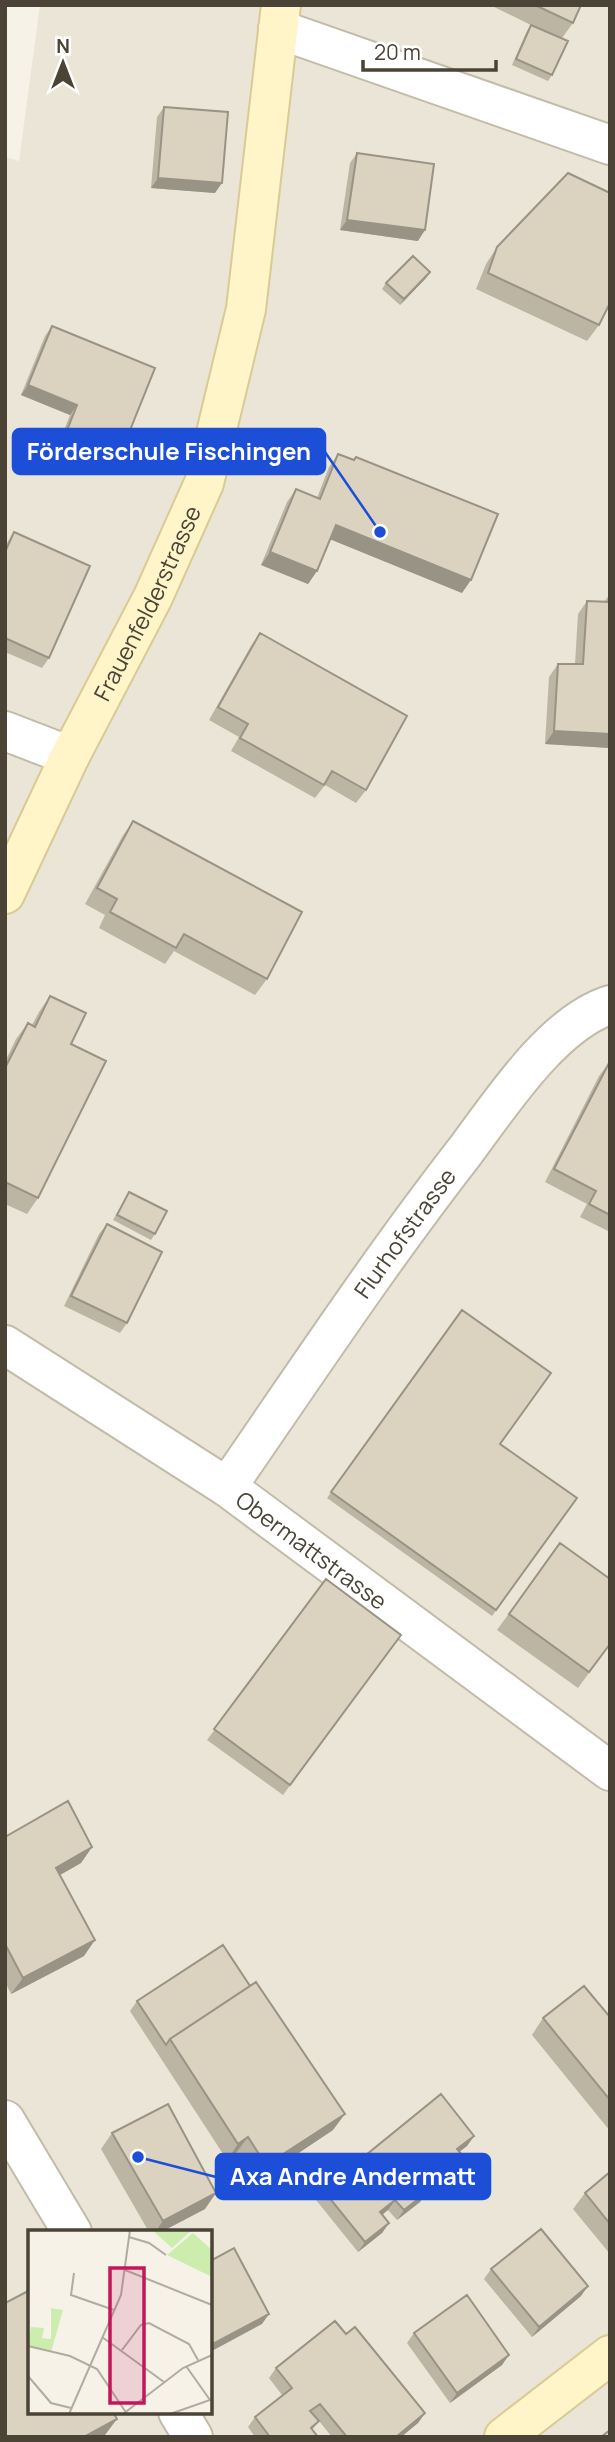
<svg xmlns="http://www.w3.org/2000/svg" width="615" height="2442" viewBox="0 0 615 2442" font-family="Manrope,sans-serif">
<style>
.residential{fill:#eae5d6;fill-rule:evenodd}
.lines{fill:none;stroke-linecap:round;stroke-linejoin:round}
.street-casing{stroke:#c2bbaa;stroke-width:42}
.secondary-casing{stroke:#daca94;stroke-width:42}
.street{stroke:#fff;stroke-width:38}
.secondary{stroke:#fff5c9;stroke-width:38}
.wall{fill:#bcb5a4}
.shaded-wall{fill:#999386}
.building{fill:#dbd2bf;stroke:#999386;stroke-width:2}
.labels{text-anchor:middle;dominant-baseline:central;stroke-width:7;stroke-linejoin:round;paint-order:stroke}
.street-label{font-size:23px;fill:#4a4336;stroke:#fff}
.inset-road{fill:none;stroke:#b1aca1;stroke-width:2}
.view{fill:#c2185b;fill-opacity:0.15;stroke:#c2185b;stroke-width:3.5}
.inset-edge{fill:none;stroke:#4a4336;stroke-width:3.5}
.leader{fill:none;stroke:#1d4ed8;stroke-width:2.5}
.callout-dot{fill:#1d4ed8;stroke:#fff;stroke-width:2.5}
.callout{fill:#1d4ed8;stroke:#1d4ed8;stroke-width:2.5}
.callout-label{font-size:24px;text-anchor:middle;font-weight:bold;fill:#fff}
</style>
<rect width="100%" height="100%" fill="#f6f2e8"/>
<path class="residential" d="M40,5H610V2437H5V157L19,161ZM30,2232H210V2412H30Z"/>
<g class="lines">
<defs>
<g id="street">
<path d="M278,29L610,145"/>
<path d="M5,731L70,756"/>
<path id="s1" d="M5,1345L227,1487L610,1771"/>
<path id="s2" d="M227,1487C305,1374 381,1259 466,1150C501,1103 553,1023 610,1005"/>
<path d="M5,2120L72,2232"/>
<path d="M178,2412L193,2437"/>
</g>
<g id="secondary">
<path id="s3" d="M5,894L70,756L153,597L204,483L246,309L281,5"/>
<path d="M504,2437L610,2355"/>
</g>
</defs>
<use href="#street" class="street-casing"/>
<use href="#secondary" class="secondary-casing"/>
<use href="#street" class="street"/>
<use href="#secondary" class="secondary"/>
</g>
<path class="wall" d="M490,5H581L573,23L562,38L552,75L548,81L512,65L527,31L531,25Z
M164,107L215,193L151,188L157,117Z
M357,153L418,241L340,230L350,163Z
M497,247L599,325L587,341L476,289L486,264Z
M430,272L426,278L400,305L382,289L386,283Z
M52,326L109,475L55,453L70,415L21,395L45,336Z
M338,454L353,460L356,457L462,593L330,539L317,571L308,584L261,565L287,502L296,489L317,498L329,467Z
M14,532L49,658L42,668L5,652V546Z
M610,594V748L545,744L549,677L558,664H575L578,614L587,601L604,602Z
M260,633L366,790L356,803L325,785L315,798L231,751L239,737L209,720L251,646Z
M133,821L267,979L255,995L174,951L165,964L99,928L105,915L85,904L122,837Z
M50,996L71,1044L38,1198L27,1214L5,1204V1062L16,1039L28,1023L32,1025L39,1012Z
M609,1063H610V1232L580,1217L587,1204L545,1182L599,1076Z
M129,1192L155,1234L151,1240L113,1220Z
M107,1224L127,1323L120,1333L64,1306L99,1234Z
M462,1310L500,1444L577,1498L492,1616L327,1498Z
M560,1543L610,1644L578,1688L497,1630Z
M326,1579L401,1635L283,1795L207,1740Z
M5,1837L92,1847L81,1863L60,1875L84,1956L11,1994L5,1982Z
M137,2001L333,2130L255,2182L236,2153L227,2160L130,2011Z
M610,2017V2131L532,2035L543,2018Z
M112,2133L205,2209L161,2232H149L101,2149Z
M474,2136L467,2146L459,2152L466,2160L459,2170L435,2189L427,2179L420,2184L427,2192L420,2202L397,2220L388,2210L382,2215L389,2223L382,2233L358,2252L316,2200L323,2190Z
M610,2172V2254L573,2209L585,2193Z
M491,2269L581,2296L532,2337L484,2279Z
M414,2333L502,2365L450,2403L407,2343Z
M346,2334L425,2413L418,2423L401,2437H332L319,2421L312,2430L318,2437H255L248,2427L255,2417L282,2395L269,2378L276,2368Z"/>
<path class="shaded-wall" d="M158,178L222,183L215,193L151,188Z
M347,220L425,230L418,241L340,230Z
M430,272L426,278L400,305L404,299Z
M28,385L77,405L70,415L21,395Z
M62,443L116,465L109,475L55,453Z
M336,525L471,580L462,593L327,538Z
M270,552L317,571L308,584L261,565Z
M554,731L610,734V748L545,744Z
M92,1847L81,1863L44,1884L56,1868Z
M95,1940L84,1956L11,1994L23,1978Z
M345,2114L333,2130L255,2182L266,2165Z
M474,2136L467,2146L450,2159L457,2149Z
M248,2137L236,2153L227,2160L238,2144Z
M466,2160L459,2170L435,2189L442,2179Z
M434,2169L427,2179L411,2191L418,2181Z
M427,2192L420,2202L397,2220L404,2210Z
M216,2193L205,2209L161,2232H155L163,2221Z
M395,2200L388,2210L373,2222L380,2212Z
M389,2223L382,2233L358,2252L365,2242Z
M588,2286L581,2296L532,2337L539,2327Z
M269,2314L262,2324L210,2352L211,2345Z
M509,2355L502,2365L450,2403L457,2393Z
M425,2413L418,2423L401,2437H396Z
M117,2419L105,2435L103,2437H84Z"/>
<path class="building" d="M535,5H581L573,23Z
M531,25L568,41L552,75L516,59Z
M164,107L228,112L222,183L158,178Z
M357,153L434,164L425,230L347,220Z
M568,173L610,193V303L599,325L488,273L497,247Z
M413,256L430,272L404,299L386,283Z
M52,326L155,368L116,465L62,443L77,405L28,385Z
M338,454L354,460L356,457L498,514L471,580L336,525L317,571L270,552L296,489L320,499Z
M14,532L90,566L49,658L5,638V552Z
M587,601L610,602V734L554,731L558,664H583Z
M260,633L407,716L366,790L332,771L324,785L240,738L248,724L218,707Z
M133,821L302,912L267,979L184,934L176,948L110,912L117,899L97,888Z
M50,996L86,1013L71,1044L106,1061L38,1198L5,1182V1068L28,1023L35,1027Z
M609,1063H610V1215L589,1204L596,1191L554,1169Z
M129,1192L167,1211L155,1234L117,1215Z
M107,1224L162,1252L127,1323L71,1296Z
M462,1310L551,1373L500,1444L577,1498L496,1610L331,1492Z
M560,1543L610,1579V1644L589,1672L509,1614Z
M326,1579L401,1635L290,1785L214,1729Z
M68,1801L92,1847L56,1868L95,1940L23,1978L5,1944V1837Z
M223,1945L250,1986L170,2039L166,2045L137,2001Z
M256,1982L345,2114L266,2165L248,2137L238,2144L170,2039Z
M584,1986L610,2017V2100L543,2018Z
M441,2094L474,2136L457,2149L466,2160L442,2179L434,2169L418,2181L427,2192L404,2210L395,2200L380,2212L389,2223L365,2242L323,2190Z
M168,2104L216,2193L163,2221L112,2133Z
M610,2172V2224L585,2193Z
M541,2229L588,2286L539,2327L491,2269Z
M234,2248L269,2314L211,2345L210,2343V2261Z
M30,2290V2412H113L117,2419L84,2437H7L5,2434V2303Z
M467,2295L509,2355L457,2393L414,2333Z
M335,2321L346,2334L355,2327L425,2413L396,2437H347L320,2404L310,2411L319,2421L311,2428L318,2437H270L255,2417L292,2388L276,2368Z
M610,2430V2437H601Z"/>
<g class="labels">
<g class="street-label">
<text stroke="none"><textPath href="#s3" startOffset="324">Frauenfelderstrasse</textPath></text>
<text stroke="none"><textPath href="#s2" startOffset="310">Flurhofstrasse</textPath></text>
<text stroke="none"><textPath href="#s1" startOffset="369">Obermattstrasse</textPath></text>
</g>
</g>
<g transform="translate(28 2230)">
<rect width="184" height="184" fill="#f6f2e8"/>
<path d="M124,0H163V1L144,18ZM165,3L184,20V47L139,25ZM23,78L35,80L23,122L0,115L3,97L16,98L14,108L23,109Z" fill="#cdedae"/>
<path class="inset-road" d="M101,7L121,13L138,25M97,40L184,75M46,43L43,65L86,80M74,107L136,152M0,116L42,126L69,139L99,184M94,120L113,95L121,93L161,114L170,130M0,146L23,173L43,178M41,184L93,65L102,0M95,184L155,138L184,125M142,184L182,170L158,136"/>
<path class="view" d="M82,38H116V173H82Z"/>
<rect width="184" height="184" class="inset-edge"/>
</g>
<path class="leader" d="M380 532L325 452M138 2157L216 2177"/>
<g class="callout-dot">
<circle cx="380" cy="532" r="7"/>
<circle cx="138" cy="2157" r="7"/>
</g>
<g class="callout">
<rect x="13" y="429" width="312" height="45" rx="7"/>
<rect x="216" y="2154" width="274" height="45" rx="7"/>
</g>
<g class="callout-label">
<text x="169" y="460">Förderschule Fischingen</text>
<text x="353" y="2185">Axa Andre Andermatt</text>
</g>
<rect width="615" height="2442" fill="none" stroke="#4a4336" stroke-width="14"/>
<g transform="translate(63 63)" stroke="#ffffff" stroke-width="5" paint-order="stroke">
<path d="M0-5L12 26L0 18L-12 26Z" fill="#4a4336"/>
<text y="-10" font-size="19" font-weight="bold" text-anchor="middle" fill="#4a4336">N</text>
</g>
<path d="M363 60v10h133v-10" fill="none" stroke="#4a4336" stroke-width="3.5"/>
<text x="374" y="60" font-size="21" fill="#4a4336" stroke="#ffffff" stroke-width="5" paint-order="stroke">20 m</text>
</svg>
